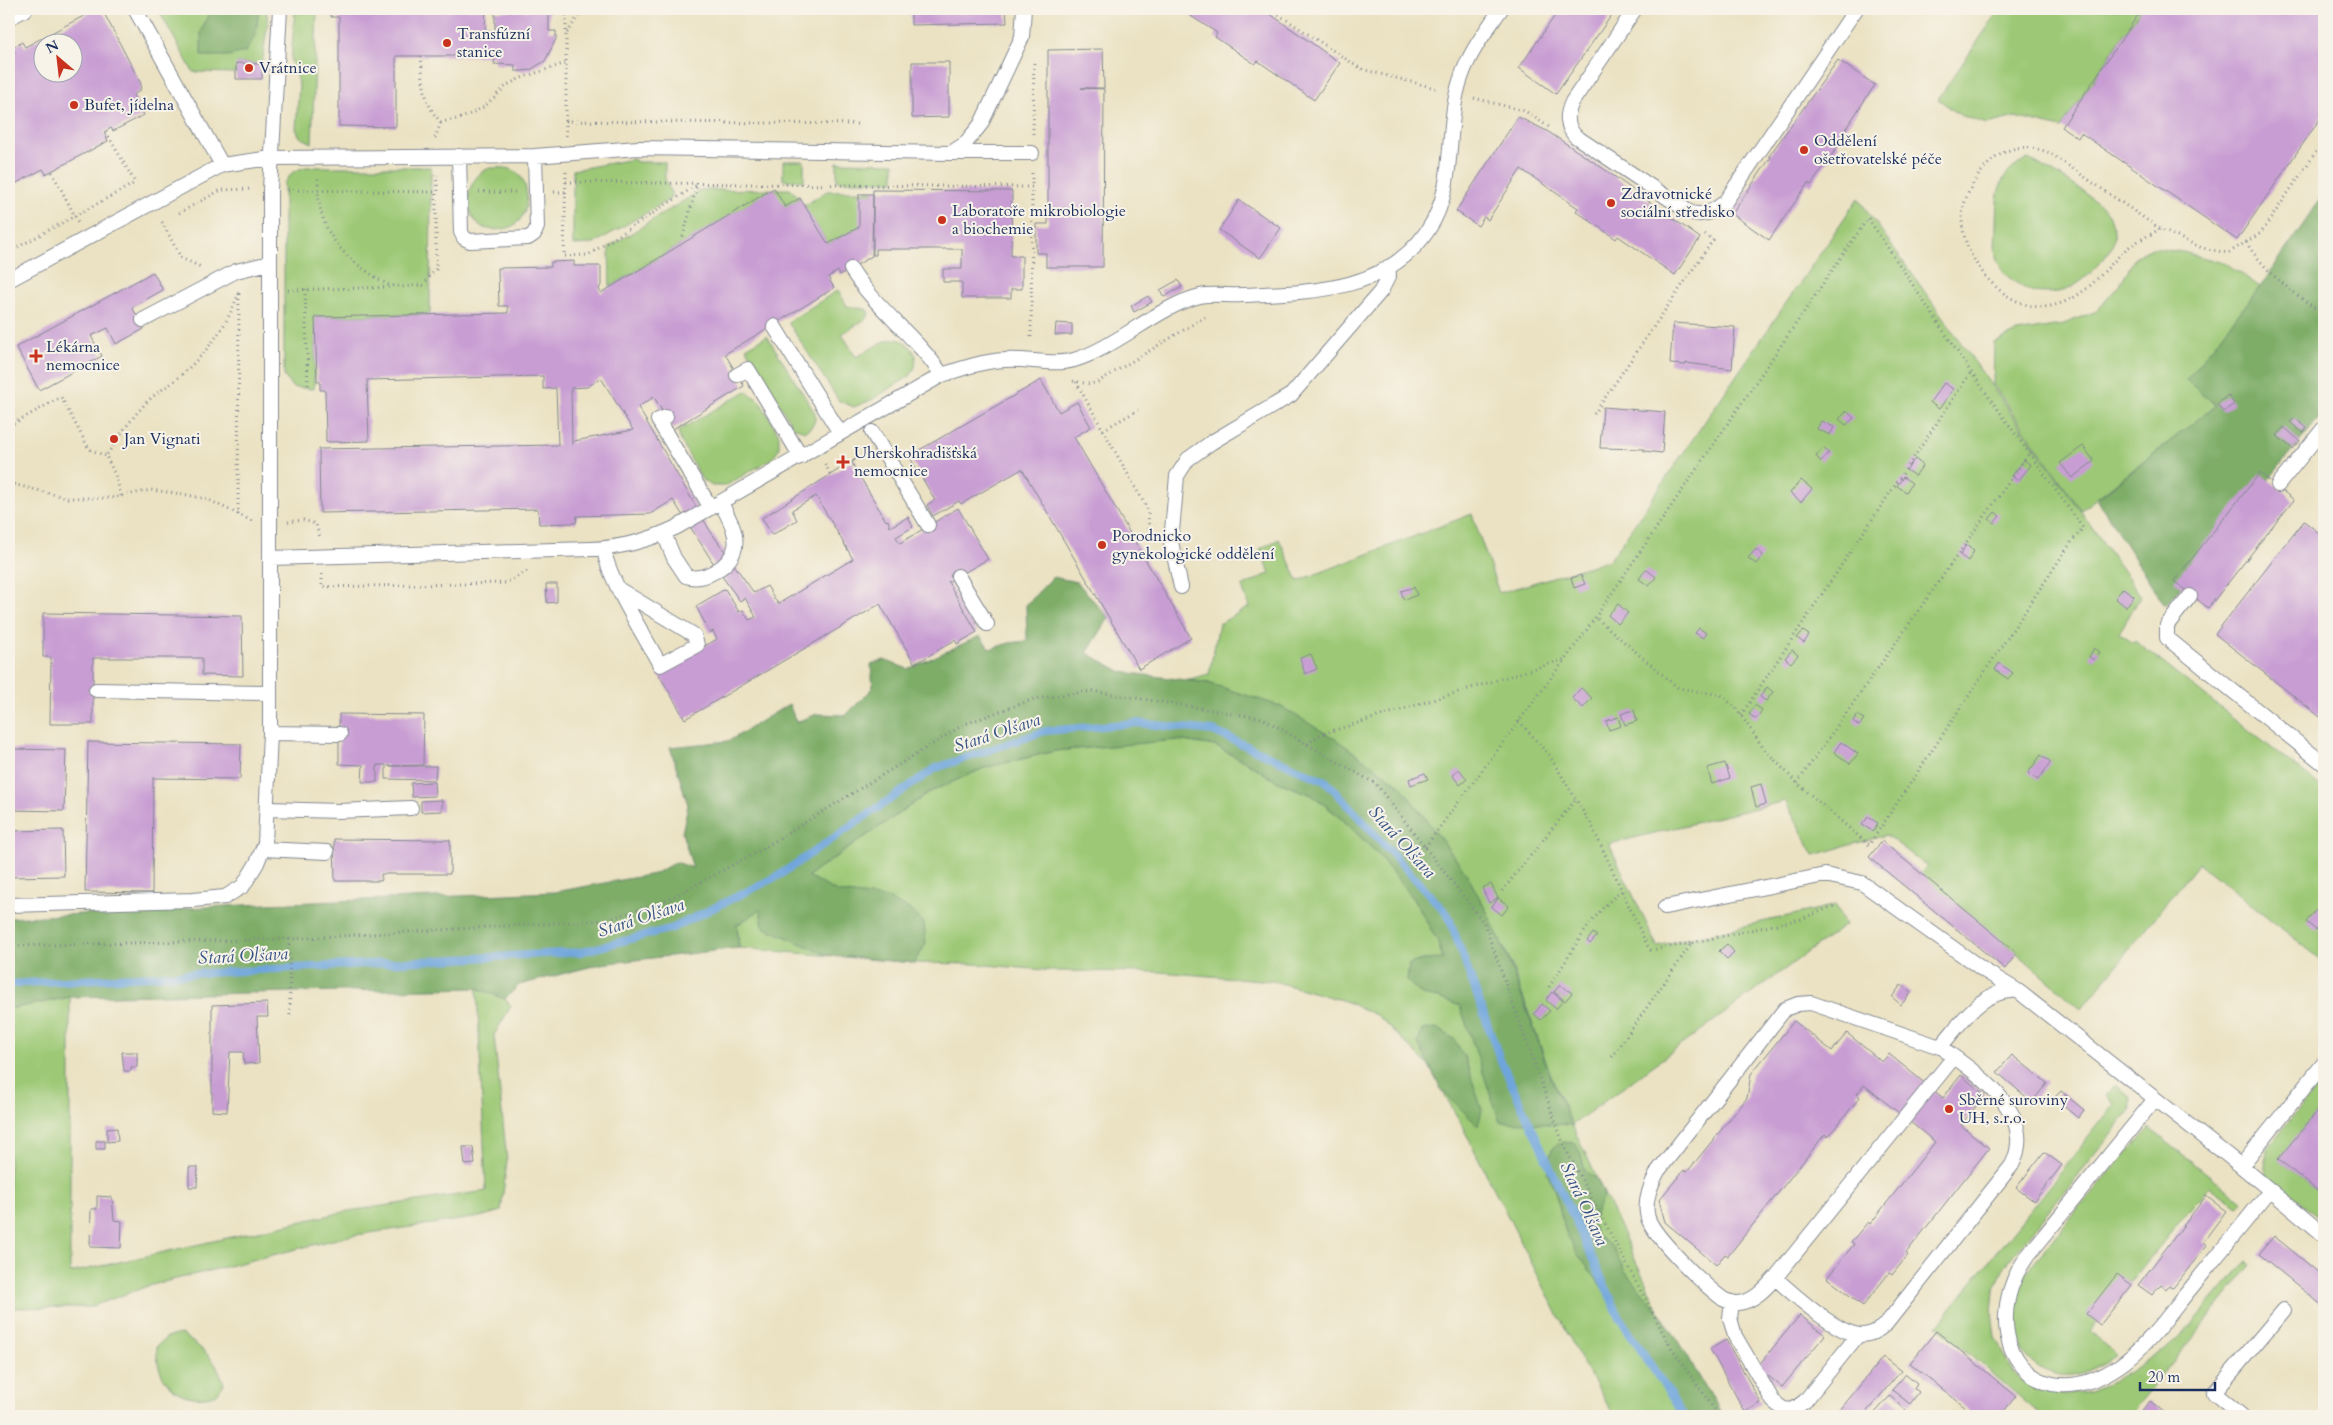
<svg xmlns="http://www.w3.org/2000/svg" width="2333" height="1425" viewBox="0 0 2333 1425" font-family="Cardo,serif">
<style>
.green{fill:#9dc976;stroke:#5c7c6a}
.forest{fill:#7ead67;stroke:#4c6e62}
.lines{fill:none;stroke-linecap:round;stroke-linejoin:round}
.stream{stroke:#6ea5dc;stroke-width:8}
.building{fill:#c89dd3;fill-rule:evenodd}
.service-casing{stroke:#838890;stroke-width:16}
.path{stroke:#838890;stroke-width:3;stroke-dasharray:1 4;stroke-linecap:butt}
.service{stroke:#fff;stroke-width:14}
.poi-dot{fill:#c8321e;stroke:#f7f3e8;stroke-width:2}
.labels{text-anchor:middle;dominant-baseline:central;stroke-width:4;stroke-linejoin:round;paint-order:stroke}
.poi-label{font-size:16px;fill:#1b2f5e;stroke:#f7f3e8;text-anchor:start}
.water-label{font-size:18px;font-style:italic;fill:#345284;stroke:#f7f3e8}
</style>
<rect width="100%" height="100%" fill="#f7f3e8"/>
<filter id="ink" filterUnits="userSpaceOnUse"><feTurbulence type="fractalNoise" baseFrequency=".02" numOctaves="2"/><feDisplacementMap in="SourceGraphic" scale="10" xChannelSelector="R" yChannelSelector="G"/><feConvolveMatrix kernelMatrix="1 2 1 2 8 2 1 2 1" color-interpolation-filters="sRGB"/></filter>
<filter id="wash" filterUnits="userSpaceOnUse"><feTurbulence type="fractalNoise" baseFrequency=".0096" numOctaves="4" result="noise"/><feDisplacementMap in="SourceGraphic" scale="20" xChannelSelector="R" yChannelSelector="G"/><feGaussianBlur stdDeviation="1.12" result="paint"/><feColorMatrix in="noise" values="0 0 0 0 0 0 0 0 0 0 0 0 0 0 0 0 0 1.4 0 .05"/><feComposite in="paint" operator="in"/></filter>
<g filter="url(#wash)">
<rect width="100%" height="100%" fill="#ebe2c3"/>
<path class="green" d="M158,9H266L268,21L262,64L237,63L236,73L193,72Z
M295,9H317L312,143L300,137L296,129L299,85L291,61Z
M2000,9H2141L2061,128L2015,117L1987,124L1960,115L1938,99Z
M633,159L637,162H665V178L671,193L670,199L593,244L573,245V170Z
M2028,159C2045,166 2102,200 2110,216C2112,222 2115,231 2114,238C2112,256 2082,284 2066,290C2055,294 2042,293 2031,292C2022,286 2007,279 2001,268C1992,255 1996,242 1996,227C1997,194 1995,175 2028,159Z
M783,161H804V181L783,180Z
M837,162L894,163V181H837Z
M305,167H431L430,314L316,317L314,389L292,387L284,376V183L293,172Z
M490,168C496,168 504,167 510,169C535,175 537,241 484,228C461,216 464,177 490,168Z
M790,189L800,198L784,208L772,190L610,287L609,247L701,190Z
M827,191H872L873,194L859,227L828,244L804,206Z
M1858,198L2141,596L2119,633L2133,643L2135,641L2324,789V962L2199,863L2081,1009L2017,953L1920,874L1927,866L1886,835L1814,855L1785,801L1609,844L1657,946L1836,905L1845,925L1572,1125L1661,1315L1723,1416H1614L1581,1360L1459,1120L1428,1065L1378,1016L1345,1001L1273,981L1160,972L1057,971L974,964L914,963L739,948L737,925L930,792L984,768L1055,751L1143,742L1177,740L1215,746L1248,763L1276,781L1312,795L1340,817L1376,852L1414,899L1437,940L1572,1125L1553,1081L1509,958L1465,871L1208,683L1186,680L1209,674L1219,624L1249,607L1242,587L1270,573L1260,549L1279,539L1298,581L1472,514L1499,593L1610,560Z
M2152,248L2183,252L2227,264L2260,287L2187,380L2217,405L2081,510L1993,385L1994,343L2017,332L2061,325L2097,311L2120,284L2136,256Z
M838,290L847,306L866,309L869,313L867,318L842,334L856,357C877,347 900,323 916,356L915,367L910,376L871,400L854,407L839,401L788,322Z
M767,336L815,413C816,422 813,427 805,431L793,427L746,348Z
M746,391L760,401L779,435V448L773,458L725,486H712L702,480L680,439L678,431Z
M477,988L505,999L511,1006L494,1035L507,1161L501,1211L480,1217L349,1236L148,1286L90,1307L9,1308V1009L70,997V1273L348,1211L486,1191Z
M2324,1078V1103L2279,1159L2324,1196V1222L2266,1175L2264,1161L2268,1147Z
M2116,1084L2131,1098V1110L2010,1259L2002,1272L1994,1291L1992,1312L1995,1337L2012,1370L2019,1379L2037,1390L2064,1395L2090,1392L2112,1383L2167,1347L2188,1329L2246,1261L2251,1265L2129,1416H2042L1937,1326L2115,1104L2106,1096Z
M2149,1128L2242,1201L2237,1206L2209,1186L2096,1324L2090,1332L2116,1355C2094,1370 2068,1384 2042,1369C2015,1354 2008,1321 2017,1293C2021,1276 2035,1262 2046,1249C2078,1207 2114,1168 2149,1128Z
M181,1334C203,1349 216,1358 224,1384L217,1394C182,1407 154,1382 157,1346L167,1337Z"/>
<path class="forest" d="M210,9H259L256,34L245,52L228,56H201V33Z
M2324,194V412L2165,606L2097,499L2216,405L2186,380L2260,287Z
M1053,577L1077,582L1109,618L1087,653L1122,672L1208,683L1280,706L1337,740L1400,785L1465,871L1488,914L1508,958L1552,1080L1572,1125L1500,1122L1460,1006L1438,998L1422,995L1407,981L1409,964L1422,960L1443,959L1437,940L1414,899L1376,852L1340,817L1312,795L1276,781L1248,763L1215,746L1177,740L1055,751L984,768L930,792L808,876L837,892L886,898L909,909L924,923L926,944L914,963L827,955L763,927L760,910L737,925L739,948L601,964L519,985L505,999L477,988L70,997L9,1009V918L243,905L555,892L654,874L676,862L693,868L682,833L688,805L670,747L729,741L789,704L796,722L817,714L846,715L873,688L871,665L884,660L908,669L980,636L990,649L1009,643L1027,641L1026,605Z
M1437,1028L1454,1039L1465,1058L1482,1110L1478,1126L1441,1089L1418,1043L1422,1030Z
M1562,1142L1575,1143L1580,1152L1585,1171L1597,1179L1604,1195L1592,1221L1597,1236L1612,1246L1625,1271L1664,1318L1723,1416H1684L1597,1280L1576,1252L1565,1230L1555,1191L1547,1173L1552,1148Z"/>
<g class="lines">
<path class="stream" d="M9,984L581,952L673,928L778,876L936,768L1045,731L1137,723L1213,731L1327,782L1448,915L1500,1059L1620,1318L1684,1416"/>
</g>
<g id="blocks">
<path class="building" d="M331,9H486L485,31H495V11L549,10V31H556V39L545,61L530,70L523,71H515V65L494,64L495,56H396V127L339,126V17H331Z
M911,9H1006L1007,23L911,25Z
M1180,9H1263L1340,63L1314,100L1258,61L1255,64L1215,37L1217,33Z
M1554,9H1616L1556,94L1519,68L1558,11Z
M2142,9H2324V113L2237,240L2081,133L2078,138L2062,127Z
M99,10L105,15L141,84L140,91L133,95L144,115L113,131L111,128L104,132L108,141L46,174L43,169L9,187V56L15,53L12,48L22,42L25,47L93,11ZM42,42H72V72H42Z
M1103,49L1104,88H1081L1104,89L1103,267H1046V253H1036V224H1048V50Z
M1838,60L1875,85L1836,143L1839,145L1811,185L1808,183L1769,240L1732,214L1771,157L1769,156Z
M912,62H949V117L912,118Z
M236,63L262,64V79H236Z
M1518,117L1547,131L1604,169L1700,238L1675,275L1618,236L1616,239L1576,211L1578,208L1521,169L1488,220L1484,217L1478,226L1456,211Z
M774,188L785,207L800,198L828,244L859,227V194H873L872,256L840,275L838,271L828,277L834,288L725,354L744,386L673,429L654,397L638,407L709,529L754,593L767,586L778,604L853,559L816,496L792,510L797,520L772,535L762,518L857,458L852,463L886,521L888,520L890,527L908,517L913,527L896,537L900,543L958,508L988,559L948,582L977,632L957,644L955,640L915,664L880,604L685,719L658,673L717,639L713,631L710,633L696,606L725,589L739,612L743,610L749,620L756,617L745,598L740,601L721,575L673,500L650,514L577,516L576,523L539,524L538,509L320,513L319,449L558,445L556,388L543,389V376L367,380L369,441L326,442L325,390H320V381H317L315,317L508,313V306H499L498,268L551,267V262L574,261V266H601V285L599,289L601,293ZM601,378L633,430L574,441L572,445L571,388L587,387Z
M873,190L1012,191L1011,256H1022V289H1011V298H962V282H943V269H962V249H876V255H873Z
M1239,200L1281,228L1260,258L1219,230Z
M153,272L163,290L132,307L144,329L116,344L108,328L91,336L102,356L39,390L16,347Z
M1178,280L1182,287L1164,297L1160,290Z
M1148,296L1152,302L1134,312L1131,306Z
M1056,323L1072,324V335H1055Z
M1673,323L1735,327L1732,369L1686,363V365L1670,364Z
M1041,380L1059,412L1077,402L1091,427L1074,437L1191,638L1139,669L1022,469L961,504L959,501L933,516L927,505L935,500L909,456Z
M1944,383L1953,389L1939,409L1930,402Z
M2228,395L2234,404L2223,412L2217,404Z
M1603,407L1665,412L1662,453L1644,451V449L1600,448Z
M1847,411L1854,418L1846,425L1839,419Z
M2295,418L2307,428L2303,433L2290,422Z
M1821,421L1834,427L1830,435L1817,429Z
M2284,427L2300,441L2293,449L2277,436Z
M2083,446L2094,461L2072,478L2060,463Z
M1823,448L1829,453L1821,462L1816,456Z
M1915,459L1923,465L1915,476L1906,470Z
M2024,460L2031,465L2018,481L2012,476Z
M2260,473L2294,500L2208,608L2174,581Z
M1903,477L1912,483L1906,492L1897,486Z
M1801,480L1812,489L1801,502L1790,493Z
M1995,512L2000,516L1994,523L1989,519Z
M2304,521L2324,537V720L2215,634Z
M1966,545L1974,551L1968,561L1960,555Z
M1756,549L1763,555L1756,564L1748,558Z
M1646,569L1656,577L1649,586L1639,579Z
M1581,575L1585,584L1574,588L1571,578Z
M546,584H557V602L547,603Z
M1414,587L1417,595L1404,600L1401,591Z
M2123,588L2134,596L2126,607L2115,598Z
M1618,604L1628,613L1618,624L1608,615Z
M43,613L242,616L243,676L202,675V658H93V724H50L51,657H43Z
M1699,628L1706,633L1703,638L1695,633Z
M1803,631L1809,635L1804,643L1797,638Z
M2094,648L2100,652L2094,660L2089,657Z
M1792,650L1798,655L1791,663L1785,658Z
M1311,654L1317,669L1305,674L1300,658Z
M1999,663L2013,673L2008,679L1995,670Z
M1767,687L1773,692L1766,701L1760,697Z
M1581,688L1592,698L1583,708L1572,698Z
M1755,705L1762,710L1756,719L1749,714Z
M1634,710L1637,721L1625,725L1621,714Z
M339,714L424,715L423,765L388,766H436L435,780L386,779V765H377V782H362L363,765L339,764Z
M1857,715L1864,719L1859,726L1853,721Z
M1618,717L1621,726L1609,730L1606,721Z
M88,742L241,744L240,779L153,778L152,893L85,892Z
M1841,742L1858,754L1850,764L1834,752Z
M9,749L66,750L64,811L9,810Z
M2041,755L2051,762L2038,780L2028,773Z
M1725,763L1730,778L1712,784L1707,768Z
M1459,769L1467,779L1460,785L1452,775Z
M1425,773L1428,779L1411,785L1409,779Z
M434,782L435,796L412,797L411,783Z
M1761,784L1766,804L1756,807L1751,787Z
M442,800V811L421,812V801Z
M1868,817L1878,823L1873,831L1862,825Z
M63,830L64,876L9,877V831Z
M334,839L450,840V874H381V881H335Z
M1882,841L2017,953L2005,969L1869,857Z
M1491,884L1498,898L1489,903L1482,888Z
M1498,898L1509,906L1502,915L1492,907Z
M2321,904L2324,907V919L2316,930L2306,922Z
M2324,923V937L2318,932Z
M1593,933L1597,936L1590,944L1587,941Z
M1727,944L1734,952L1727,959L1719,951Z
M1560,985L1572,993L1565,1001L1554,992Z
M1901,985L1911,993L1901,1005L1892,997Z
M1552,992L1563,1001L1556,1009L1546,1000Z
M267,1003L268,1017H257L259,1063L244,1064L243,1052H230L227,1112L212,1111V1005Z
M1542,1004L1550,1011L1541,1020L1534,1014Z
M1794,1021L1832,1051L1847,1033L1882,1062L1889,1054L1943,1098L1961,1075L1985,1095L1961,1125L1989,1148L1906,1253L1908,1255L1892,1275L1889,1273L1863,1306L1827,1278L1854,1244L1851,1242L1868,1222L1870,1224L1935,1142L1864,1085L1857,1094L1860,1097L1828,1137L1825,1134L1728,1256L1725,1254L1716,1265L1665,1222L1659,1200L1684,1170L1687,1172L1747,1098L1751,1074Z
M122,1052H137V1067H131V1071H124Z
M2012,1055L2047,1083L2032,1102L1997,1072Z
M2061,1091L2084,1110L2078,1118L2054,1098Z
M2324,1103V1196L2278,1159Z
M117,1128L118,1141L107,1142V1129Z
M96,1141H105V1149H96Z
M463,1147H473L475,1164L465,1165Z
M2044,1152L2062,1165L2034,1201L2016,1188Z
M189,1167H198L197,1187H189Z
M97,1196L112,1197L114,1220L122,1221L121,1248L90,1247L91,1209H97Z
M2206,1196L2226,1211L2203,1242L2207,1245L2173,1288L2169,1285L2166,1289L2161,1285L2152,1295L2138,1285Z
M2274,1236L2324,1277V1307L2259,1254Z
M2117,1274L2132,1285L2100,1325L2086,1314Z
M1800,1315L1825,1335L1782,1387L1757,1367Z
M1936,1331L2016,1396L2000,1416H1976L1910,1363Z
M1726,1340L1761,1403L1745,1412L1710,1349Z
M1883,1357L1901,1371L1863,1416H1835Z
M1906,1374L1917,1383L1914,1388L1919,1392L1910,1404L1892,1390Z
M1890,1396L1906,1410L1901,1416H1872Z
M2150,1401L2169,1416H2137Z"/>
</g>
</g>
<g filter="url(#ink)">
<use href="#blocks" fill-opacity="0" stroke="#838890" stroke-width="1"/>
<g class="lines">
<defs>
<path id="service" d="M135,9L222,165
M1635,9L1572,102C1566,115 1566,125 1575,136L1689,212C1703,218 1715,211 1725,202L1856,9
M9,18L26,9
M952,153H1032
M459,156L461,232L464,238L470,241L528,238L534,234L537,227L535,156
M851,269C876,309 916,336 942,375
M9,280L222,165L271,158L535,156L638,148L951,153L965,144L981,124L1022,37L1024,9
M143,320L236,271L270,263
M774,326L840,433
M737,375L748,369L801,457
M666,417L658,420L711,508
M872,432L928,525
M2278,485L2324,428
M664,534L674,558L686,576C704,582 731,566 735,547C738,532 727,515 721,503
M604,548C606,576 646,638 660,665L697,645L694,635L620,590
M270,558L591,549C621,548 650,540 677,527L942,375C963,368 984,361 1005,360C1027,358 1053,366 1074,360C1116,348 1158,306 1200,296C1213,293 1229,296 1242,295C1309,292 1386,293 1428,230C1458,186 1444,127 1461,78C1469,53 1486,31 1501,9
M958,576L987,624
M1181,587L1171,542L1177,476L1188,459L1212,442L1291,395L1381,291L1389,275L1388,267
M2190,596L2167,625V638L2324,764
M96,690L269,693
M270,733L340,734
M268,809L339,811L411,808
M263,849L327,852
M9,905L193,900L225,897L243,886L257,863L265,843L270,733V189L280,9
M1665,907L1825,875L1862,883L1985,971L2018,991L2241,1166L2324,1235
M1954,1057L1775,1278C1765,1289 1753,1302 1738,1303C1733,1303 1727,1301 1723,1299C1705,1286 1654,1237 1648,1218C1643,1202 1651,1184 1658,1171L1785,1009L1798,1004L1811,1003L1940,1047C1962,1022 1982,988 2018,991
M2155,1099L2026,1258C1973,1336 2032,1425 2119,1366C2145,1348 2166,1319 2186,1294C2214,1260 2242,1225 2270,1191
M2241,1166L2324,1063
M1775,1278C1794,1294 1837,1335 1862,1335C1871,1335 1879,1330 1886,1324L2012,1165C2037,1115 1982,1077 1946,1051
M1732,1302L1730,1318L1735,1336L1773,1401L1783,1409L1793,1410L1805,1401L1858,1335
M2242,1416L2214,1393L2284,1310"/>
</defs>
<use href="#service" class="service-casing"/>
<path class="path" d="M1270,9L1361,69L1439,89
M567,33L583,9
M421,56C423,80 423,105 441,122L462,118L484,107L507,85L521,78L566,63
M1474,98L1525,111L1549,127
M566,121L857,124
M106,132L136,184
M1033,134L1034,60
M566,136V9
M435,138L441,122
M52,172L78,222
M566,172L564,256L588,255L697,185L682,240
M1032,173V187
M436,175L438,192
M566,182L1032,187L1031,341
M288,190L436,192V269L423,285C414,285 404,288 396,286C386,285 376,278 368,272C338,252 320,228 318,191V177
M479,192H518
M554,192H566
M179,213L221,190L252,189
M162,222L181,258L201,267
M2160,229C2148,236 2132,243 2122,253C2100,275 2083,300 2050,306C2007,314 1962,260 1962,219C1962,193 1986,156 2013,149C2025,145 2039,149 2050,153L2160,229L2202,248L2228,253L2261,233L2324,140
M2246,242C2267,275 2293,292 2324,315
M9,252L135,183
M305,289L308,386
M288,290L392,287
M1073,381L1090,384L1098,382L1205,317
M1076,382L1148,510L1149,534
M1594,414L1713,240L1705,234
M9,426L61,397L89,449L106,456
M1103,430L1138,410
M825,464L830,474
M9,483L68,498H111L151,490L182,494L207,499L252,521
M121,496L116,477L106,456C118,438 130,420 145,404C154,394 167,387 178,378C206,353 228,327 239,291
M238,515L239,294
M288,522L303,520L316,524L320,538
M322,574V587L506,583L527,571
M1741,715L1971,372
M1519,721L1549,755L1592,826L1647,945L1651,950L1692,943
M1307,744L1319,735L1565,659
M1797,783L2030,452
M1425,847L1584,634L1868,218L1971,372L2083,528L2072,541L1869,845L1797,783L1764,749L1736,708L1721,695L1678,688L1595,617
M1502,891L1576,799
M289,939L290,1019
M9,946L289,939L606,920L668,900L762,849L965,724L1034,699L1092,691L1262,718L1376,784L1484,923L1564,1146L1669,1344L1719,1416
M1549,987C1572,954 1589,915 1622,891
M1612,1057L1692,943L1801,919L1836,905"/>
<use href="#service" class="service"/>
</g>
</g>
<g class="poi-dot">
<circle cx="447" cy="43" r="5"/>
<circle cx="249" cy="68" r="5"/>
<circle cx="74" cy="105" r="5"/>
<circle cx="1804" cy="150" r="5"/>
<circle cx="1611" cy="203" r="5"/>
<circle cx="942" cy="220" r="5"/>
<path d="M33.5 348.5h5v5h5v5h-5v5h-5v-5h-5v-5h5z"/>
<circle cx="114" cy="439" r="5"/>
<path d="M840.5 454.5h5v5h5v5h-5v5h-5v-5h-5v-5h5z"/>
<circle cx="1102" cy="545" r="5"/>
<circle cx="1949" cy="1109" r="5"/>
</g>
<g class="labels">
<g class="poi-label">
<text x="457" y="34">Transfúzní<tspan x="457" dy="18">stanice</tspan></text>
<text x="259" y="68">Vrátnice</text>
<text x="84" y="105">Bufet, jídelna</text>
<text x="1814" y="141">Oddělení<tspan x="1814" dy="18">ošetřovatelské péče</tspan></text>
<text x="1621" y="194">Zdravotnické<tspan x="1621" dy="18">sociální středisko</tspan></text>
<text x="952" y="211">Laboratoře mikrobiologie<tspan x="952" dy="18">a biochemie</tspan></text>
<text x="46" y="347">Lékárna<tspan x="46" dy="18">nemocnice</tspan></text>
<text x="124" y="439">Jan Vignati</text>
<text x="854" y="453">Uherskohradišťská<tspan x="854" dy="18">nemocnice</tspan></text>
<text x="1112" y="536">Porodnicko<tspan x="1112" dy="18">gynekologické oddělení</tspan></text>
<text x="1959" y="1100">Sběrné suroviny<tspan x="1959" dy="18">UH, s.r.o.</tspan></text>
</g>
<g class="water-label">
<text transform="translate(997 733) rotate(-18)">Stará Olšava</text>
<text transform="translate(1402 842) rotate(48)">Stará Olšava</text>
<text transform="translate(641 918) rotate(-18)">Stará Olšava</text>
<text transform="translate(243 956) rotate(-3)">Stará Olšava</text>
<text transform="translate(1584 1204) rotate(65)">Stará Olšava</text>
</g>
</g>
<rect width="2333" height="1425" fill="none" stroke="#f7f3e8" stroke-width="30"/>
<g transform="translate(58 58) rotate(332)"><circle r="24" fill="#f7f3e8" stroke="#9fa5b1"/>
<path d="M0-4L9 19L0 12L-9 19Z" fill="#c8321e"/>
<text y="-8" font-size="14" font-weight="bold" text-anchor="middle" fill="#1b2f5e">N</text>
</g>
<path d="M2140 1382v8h75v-8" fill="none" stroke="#1b2f5e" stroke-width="2.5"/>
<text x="2148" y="1382" font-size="15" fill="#1b2f5e" stroke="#f7f3e8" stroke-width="4" paint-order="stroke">20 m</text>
</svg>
